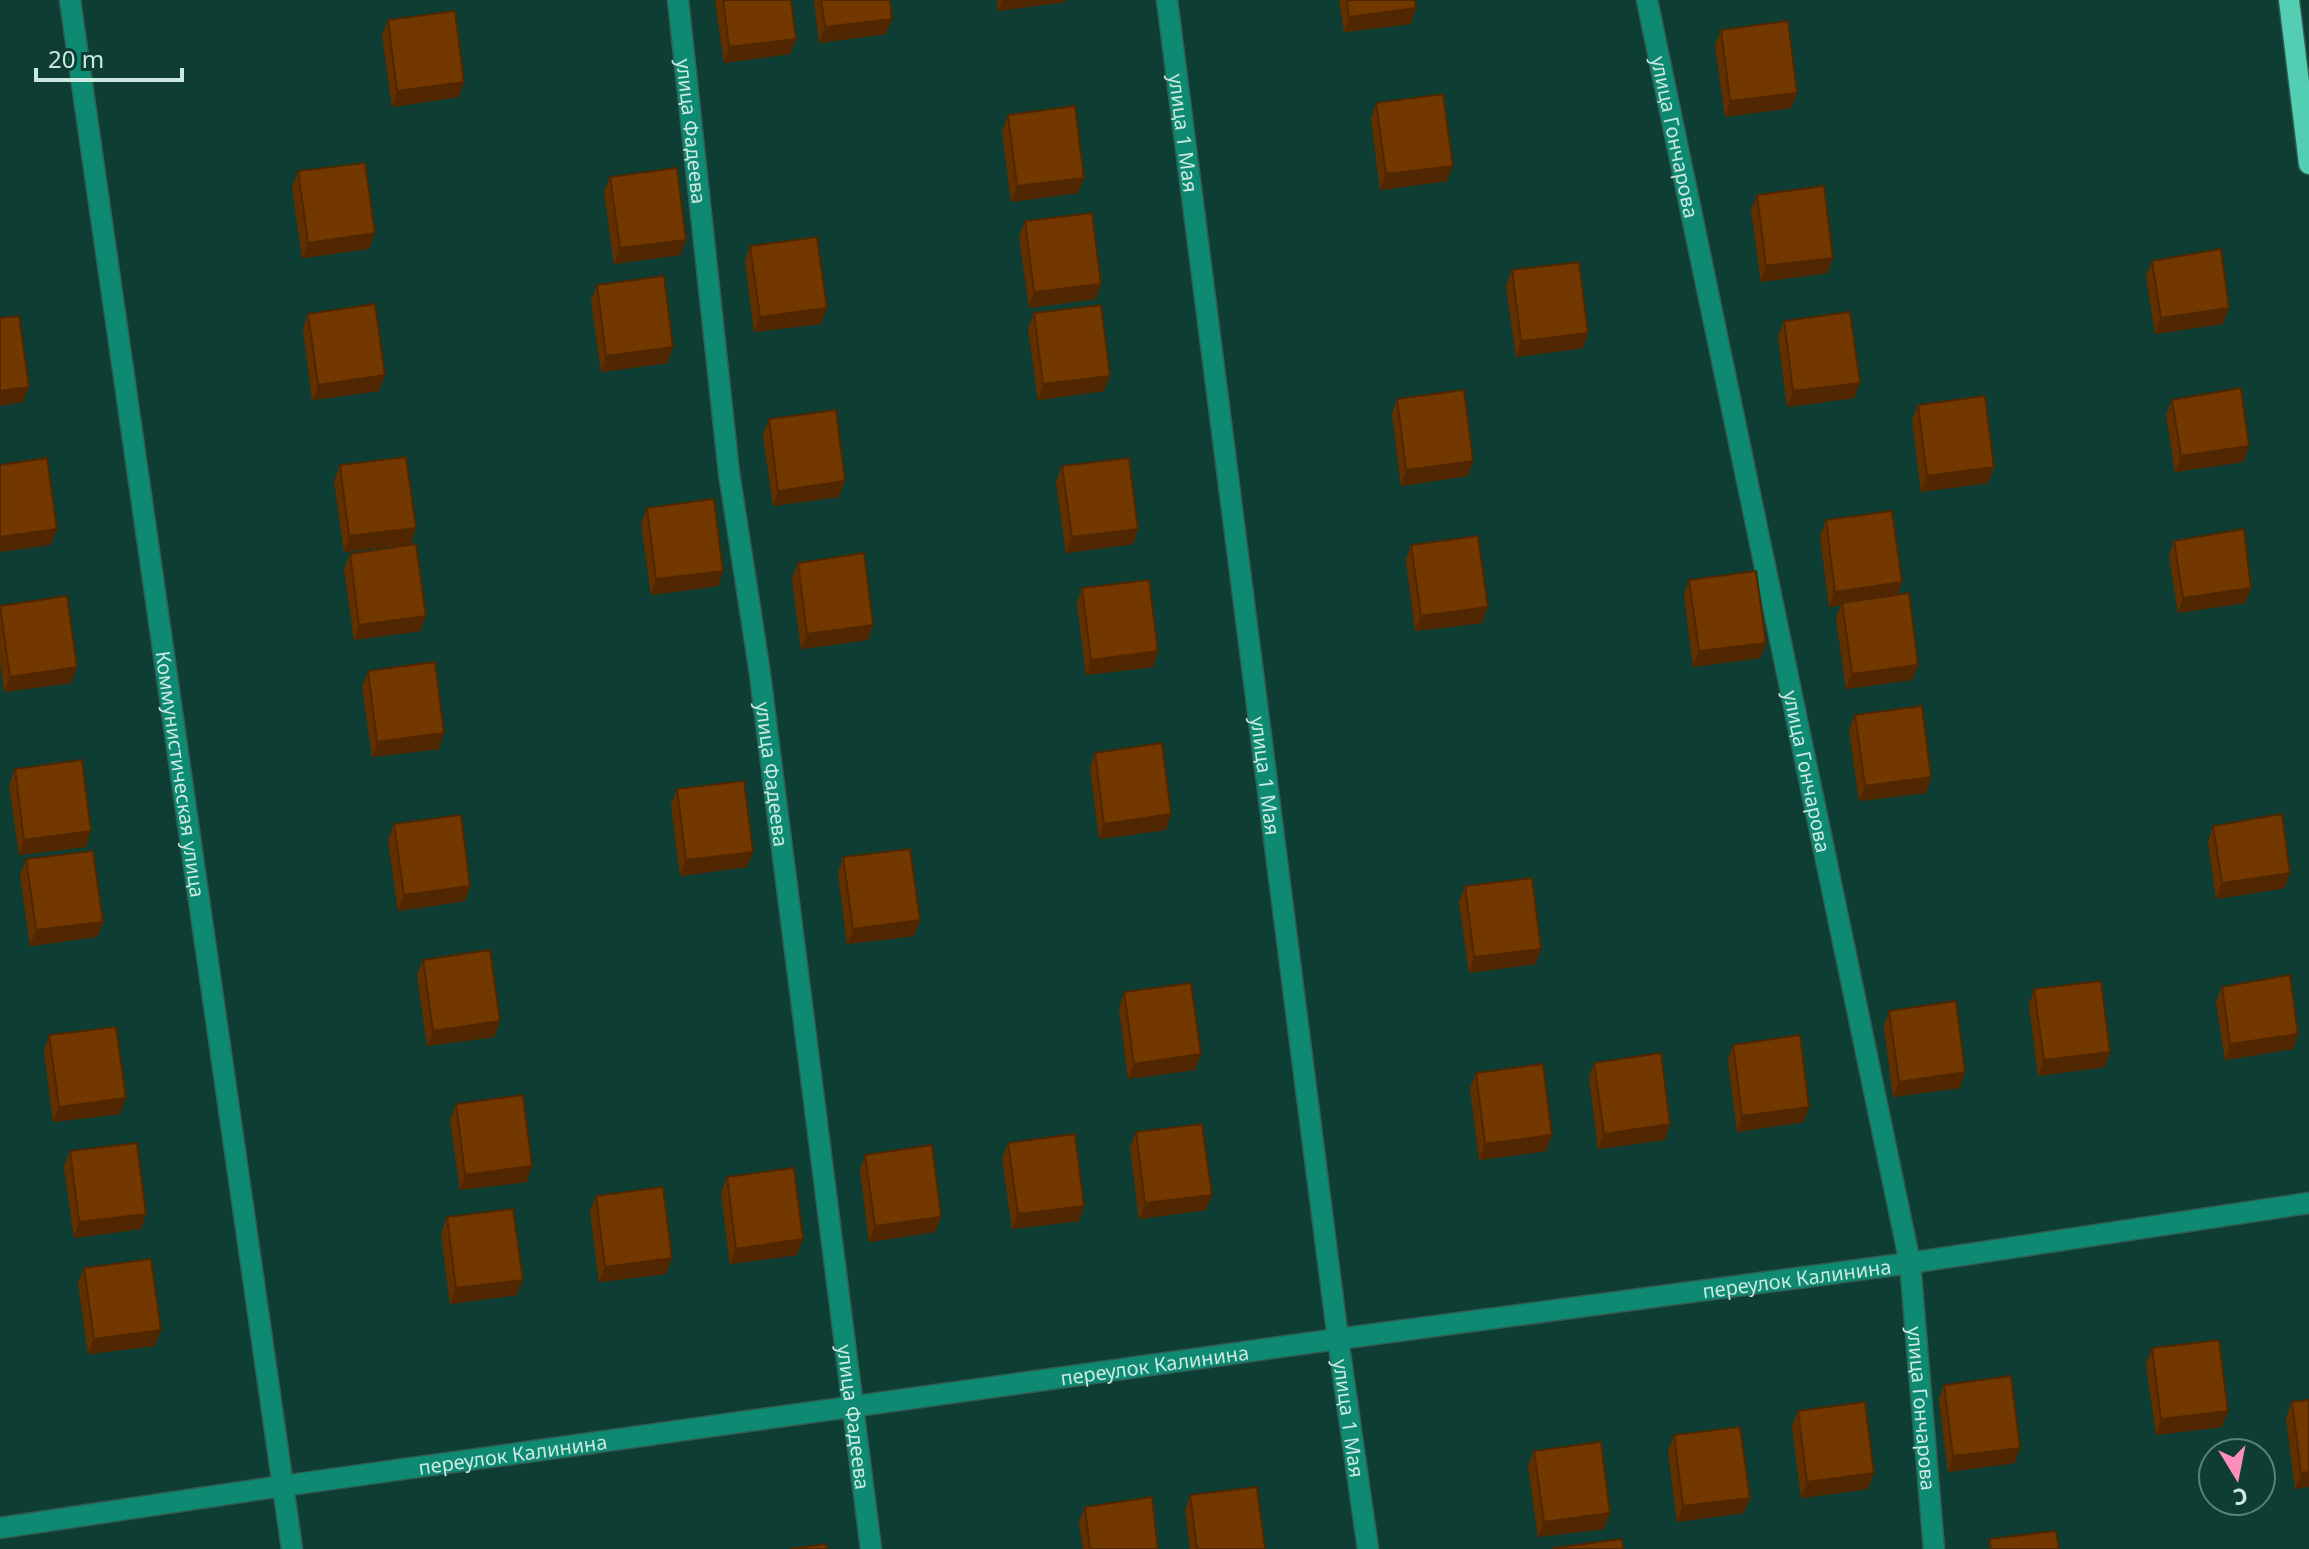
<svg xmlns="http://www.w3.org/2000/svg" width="2309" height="1549" viewBox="0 0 2309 1549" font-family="'Noto Sans',sans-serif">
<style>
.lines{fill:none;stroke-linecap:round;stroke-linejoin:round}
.minor-casing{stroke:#305c52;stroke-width:23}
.major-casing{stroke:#305c52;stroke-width:23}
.minor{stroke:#0e8972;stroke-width:20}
.major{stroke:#54ceb2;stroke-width:20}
.wall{fill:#623000}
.shaded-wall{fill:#502700}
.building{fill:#723800;stroke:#502700;stroke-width:2}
.labels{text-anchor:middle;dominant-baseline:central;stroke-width:6;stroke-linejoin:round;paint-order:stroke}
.street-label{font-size:20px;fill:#cbe9e0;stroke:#0e3d33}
</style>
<rect width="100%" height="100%" fill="#0e3d33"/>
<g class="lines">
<defs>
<g id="minor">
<path id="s1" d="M70,0L292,1549"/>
<path id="s2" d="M678,0L729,473L759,667L871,1549"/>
<path id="s3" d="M1167,0L1338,1339L1368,1549"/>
<path id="s4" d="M1647,0L1910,1263L1934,1549"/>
<path id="s5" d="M0,1528L282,1486L1338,1339L1910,1263L2309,1203"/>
</g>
<path id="major" d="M2289,0L2309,164"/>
</defs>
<use href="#minor" class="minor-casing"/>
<use href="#major" class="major-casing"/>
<use href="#minor" class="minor"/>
<use href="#major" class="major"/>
</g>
<path class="wall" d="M715,0H791L796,39L790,54L724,63Z
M814,0H890L886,34L819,43Z
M997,0H1066L1065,2L998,11Z
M1339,0H1415L1411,24L1344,32Z
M388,20L459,97L392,107L382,35Z
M1721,30L1797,93L1791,108L1725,117L1715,45Z
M1376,103L1447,181L1380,190L1371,119Z
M1008,115L1084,178L1078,193L1011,202L1002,131Z
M298,171L375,233L369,249L302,258L292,187Z
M610,177L686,240L680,255L614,264L604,192Z
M1757,195L1833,258L1827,273L1761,282L1751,210Z
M1025,221L1101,284L1096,299L1029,308L1019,237Z
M750,246L821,324L754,332L745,261Z
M2152,261L2229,308L2223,324L2155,334L2146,276Z
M1512,270L1588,333L1583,348L1516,357L1506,286Z
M597,285L668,363L601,372L591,301Z
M1034,313L1110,376L1104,391L1038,400L1028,329Z
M308,314L379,391L312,400L303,329Z
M1784,321L1854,398L1787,407L1778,336Z
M1397,399L1468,476L1401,486L1392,414Z
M2172,400L2249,446L2243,462L2175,472L2166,415Z
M1918,405L1994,467L1988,483L1921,492L1912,420Z
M769,419L839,497L773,506L763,435Z
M340,465L411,544L344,552L334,481Z
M1062,466L1138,529L1133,544L1066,553L1056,482Z
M647,508L723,571L718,586L651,595L641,524Z
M1826,520L1902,582L1897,595L1918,665L1912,680L1846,689L1836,618L1841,605L1829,607L1820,536Z
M2174,541L2251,588L2245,603L2178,613L2169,556Z
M1411,545L1482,623L1415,631L1406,560Z
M350,554L426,616L420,631L354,640L344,569Z
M798,563L873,625L868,640L801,649L792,578Z
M1689,580L1766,643L1760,658L1693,667L1684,595Z
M1082,588L1158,651L1153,667L1086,675L1077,604Z
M0,606L71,683L4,692L0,662Z
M368,671L439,749L372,757L362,687Z
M1855,715L1931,777L1926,793L1859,801L1849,730Z
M1095,753L1171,814L1166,830L1099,839L1090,768Z
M15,769L86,847L19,855L9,785Z
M677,789L747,867L680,876L671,805Z
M394,824L470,886L465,901L398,911L388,840Z
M2213,826L2285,888L2216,899L2208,842Z
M843,857L914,936L847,944L838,873Z
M26,859L103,922L97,937L30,946L20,875Z
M1465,886L1536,964L1469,973L1459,902Z
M423,960L500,1021L494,1037L427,1046L417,975Z
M2222,987L2293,1049L2225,1060L2216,1002Z
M2034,989L2105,1067L2038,1076L2029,1005Z
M1124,992L1201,1054L1195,1070L1128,1079L1119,1008Z
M1889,1011L1960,1088L1893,1097L1884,1026Z
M49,1035L120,1114L53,1122L44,1051Z
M1733,1045L1804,1122L1737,1132L1728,1060Z
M1594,1063L1665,1140L1598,1149L1589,1078Z
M1476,1073L1552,1135L1546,1151L1479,1160L1470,1088Z
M456,1104L527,1182L460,1190L450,1120Z
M1136,1132L1206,1210L1139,1219L1130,1147Z
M1008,1143L1084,1206L1079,1221L1012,1229L1002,1158Z
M70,1151L141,1229L74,1238L64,1167Z
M865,1155L941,1217L935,1232L869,1242L860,1170Z
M727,1177L797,1255L730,1264L721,1193Z
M596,1196L666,1274L599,1282L590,1211Z
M447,1217L517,1295L450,1304L441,1233Z
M84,1268L155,1346L88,1354L78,1283Z
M2152,1348L2222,1427L2156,1435L2146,1364Z
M1944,1385L2015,1463L1948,1472L1939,1400Z
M2309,1400V1487L2295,1489L2286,1418L2292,1402Z
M1798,1411L1874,1473L1868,1489L1801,1498L1792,1426Z
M1674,1435L1750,1498L1744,1513L1677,1522L1668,1451Z
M1534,1451L1604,1529L1538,1537L1528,1466Z
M1190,1495L1265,1549H1190L1185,1511Z
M1085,1507L1158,1549H1083L1079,1522Z"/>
<path class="shaded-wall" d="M1002,0H1066L1065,2L998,11Z
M1416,8L1411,24L1344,32L1349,17Z
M892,19L886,34L819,43L825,27Z
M796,39L790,54L724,63L729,47Z
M464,82L459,97L392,107L397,91Z
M1797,93L1791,108L1725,117L1730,101Z
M1453,166L1447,181L1380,190L1386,174Z
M1084,178L1078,193L1011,202L1017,186Z
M375,233L369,249L302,258L308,243Z
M686,240L680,255L614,264L620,248Z
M1833,258L1827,273L1761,282L1766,266Z
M1101,284L1096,299L1029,308L1034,292Z
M827,308L821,324L754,332L760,317Z
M2229,308L2223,324L2155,334L2161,318Z
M1588,333L1583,348L1516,357L1521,341Z
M673,347L668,363L601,372L606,356Z
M385,375L379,391L312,400L318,385Z
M1110,376L1104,391L1038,400L1043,384Z
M1860,383L1854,398L1787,407L1793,391Z
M29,387L23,402L0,406V391Z
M2249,446L2243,462L2175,472L2181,456Z
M1473,461L1468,476L1401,486L1406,470Z
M1994,467L1988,483L1921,492L1927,476Z
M845,481L839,497L773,506L778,491Z
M416,528L411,544L344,552L349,536Z
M57,529L51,545L0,552V537Z
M1138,529L1133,544L1066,553L1072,537Z
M723,571L718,586L651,595L656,579Z
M1902,582L1896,598L1842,603L1841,605L1829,607L1835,592Z
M2251,588L2245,603L2178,613L2183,598Z
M1488,607L1482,623L1415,631L1421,616Z
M426,616L420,631L354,640L359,625Z
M873,625L868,640L801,649L807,634Z
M1766,643L1760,658L1693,667L1699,651Z
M1158,651L1153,667L1086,675L1091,660Z
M1918,665L1912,680L1846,689L1852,674Z
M77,667L71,683L4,692L10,677Z
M444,733L439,749L372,757L377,742Z
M1931,777L1926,793L1859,801L1865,786Z
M1171,814L1166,830L1099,839L1104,824Z
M91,831L86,847L19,855L24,840Z
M753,852L747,867L680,876L686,860Z
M2290,873L2285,888L2216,899L2222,883Z
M470,886L465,901L398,911L404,895Z
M920,920L914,936L847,944L853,929Z
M103,922L97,937L30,946L36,930Z
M1541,949L1536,964L1469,973L1474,957Z
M500,1021L494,1037L427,1046L433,1031Z
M2298,1034L2293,1049L2225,1060L2230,1044Z
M2110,1052L2105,1067L2038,1076L2044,1060Z
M1201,1054L1195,1070L1128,1079L1134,1064Z
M1965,1072L1960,1088L1893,1097L1899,1082Z
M126,1098L120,1114L53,1122L59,1107Z
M1809,1107L1804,1122L1737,1132L1742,1116Z
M1670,1124L1665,1140L1598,1149L1604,1134Z
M1552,1135L1546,1151L1479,1160L1485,1144Z
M532,1166L527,1182L460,1190L465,1175Z
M1212,1195L1206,1210L1139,1219L1145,1203Z
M1084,1206L1079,1221L1012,1229L1018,1214Z
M146,1214L141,1229L74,1238L79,1222Z
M941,1217L935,1232L869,1242L875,1226Z
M803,1239L797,1255L730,1264L736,1249Z
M672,1258L666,1274L599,1282L605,1267Z
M523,1280L517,1295L450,1304L456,1288Z
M161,1330L155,1346L88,1354L94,1339Z
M2228,1411L2222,1427L2156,1435L2161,1419Z
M2020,1448L2015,1463L1948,1472L1953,1456Z
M2309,1472V1487L2295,1489L2301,1473Z
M1874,1473L1868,1489L1801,1498L1807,1482Z
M1750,1498L1744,1513L1677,1522L1683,1506Z
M1610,1513L1604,1529L1538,1537L1544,1522Z"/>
<path class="building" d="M723,0H791L796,39L729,47Z
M821,0H890L892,19L825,27Z
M1347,0H1415L1416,8L1349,17Z
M455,11L464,82L397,91L388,20Z
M1788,21L1797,93L1730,101L1721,30Z
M1443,94L1453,166L1386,174L1376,103Z
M1075,106L1084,178L1017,186L1008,115Z
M365,163L375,233L308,243L298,171Z
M677,168L686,240L620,248L610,177Z
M1824,186L1833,258L1766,266L1757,195Z
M1092,213L1101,284L1034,292L1025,221Z
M817,237L827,308L760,317L750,246Z
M2221,249L2229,308L2161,318L2152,261Z
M1579,262L1588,333L1521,341L1512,270Z
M664,276L673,347L606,356L597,285Z
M375,304L385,375L318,385L308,314Z
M1101,305L1110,376L1043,384L1034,313Z
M1850,312L1860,383L1793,391L1784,321Z
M19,316L29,387L0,391V318Z
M2241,388L2249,446L2181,456L2172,400Z
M1464,390L1473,461L1406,470L1397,399Z
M1985,396L1994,467L1927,476L1918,405Z
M836,410L845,481L778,491L769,419Z
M406,457L416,528L349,536L340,465Z
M47,458L57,529L0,537V465Z
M1129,458L1138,529L1072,537L1062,466Z
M714,499L723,571L656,579L647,508Z
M1892,511L1902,582L1835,592L1826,520Z
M2244,529L2251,588L2183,598L2174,541Z
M1478,536L1488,607L1421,616L1411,545Z
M416,544L426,616L359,625L350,554Z
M864,553L873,625L807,634L798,563Z
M1756,571L1766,643L1699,651L1689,580Z
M1149,580L1158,651L1091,660L1082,588Z
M1909,593L1918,665L1852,674L1842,603Z
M67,596L77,667L10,677L0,606Z
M435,662L444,733L377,742L368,671Z
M1922,706L1931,777L1865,786L1855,715Z
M1162,743L1171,814L1104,824L1095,753Z
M82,760L91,831L24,840L15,769Z
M744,781L753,852L686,860L677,789Z
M2282,814L2290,873L2222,883L2213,826Z
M461,815L470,886L404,895L394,824Z
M910,849L920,920L853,929L843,857Z
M93,851L103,922L36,930L26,859Z
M1532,878L1541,949L1474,957L1465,886Z
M490,950L500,1021L433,1031L423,960Z
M2290,975L2298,1034L2230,1044L2222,987Z
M2101,981L2110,1052L2044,1060L2034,989Z
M1191,983L1201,1054L1134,1064L1124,992Z
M1956,1001L1965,1072L1899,1082L1889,1011Z
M116,1027L126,1098L59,1107L49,1035Z
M1800,1035L1809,1107L1742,1116L1733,1045Z
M1661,1053L1670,1124L1604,1134L1594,1063Z
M1543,1064L1552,1135L1485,1144L1476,1073Z
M523,1095L532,1166L465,1175L456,1104Z
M1202,1124L1212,1195L1145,1203L1136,1132Z
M1075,1134L1084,1206L1018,1214L1008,1143Z
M137,1143L146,1214L79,1222L70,1151Z
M932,1145L941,1217L875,1226L865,1155Z
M794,1168L803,1239L736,1249L727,1177Z
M663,1187L672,1258L605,1267L596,1196Z
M513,1209L523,1280L456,1288L447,1217Z
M151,1259L161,1330L94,1339L84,1268Z
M2219,1340L2228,1411L2161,1419L2152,1348Z
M2011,1376L2020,1448L1953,1456L1944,1385Z
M2309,1400V1472L2301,1473L2292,1402Z
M1865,1402L1874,1473L1807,1482L1798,1411Z
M1740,1427L1750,1498L1683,1506L1674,1435Z
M1601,1442L1610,1513L1544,1522L1534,1451Z
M1257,1487L1265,1549H1197L1190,1495Z
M1152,1497L1158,1549H1090L1085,1507Z
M2056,1531L2059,1549H1991L1989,1539Z
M1622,1539L1623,1549H1555L1554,1548Z
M826,1544L827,1549H790Z"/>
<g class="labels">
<g class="street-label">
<text stroke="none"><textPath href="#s2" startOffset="132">улица Фадеева</textPath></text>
<text stroke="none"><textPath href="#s3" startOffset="134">улица 1 Мая</textPath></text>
<text stroke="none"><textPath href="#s4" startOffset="140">улица Гончарова</textPath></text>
<text stroke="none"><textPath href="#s4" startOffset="788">улица Гончарова</textPath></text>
<text stroke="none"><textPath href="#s1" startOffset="782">Коммунистическая улица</textPath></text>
<text stroke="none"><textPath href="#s2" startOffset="780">улица Фадеева</textPath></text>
<text stroke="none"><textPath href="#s3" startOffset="782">улица 1 Мая</textPath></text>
<text stroke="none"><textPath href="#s5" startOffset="1814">переулок Калинина</textPath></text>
<text stroke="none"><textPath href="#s5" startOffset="1166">переулок Калинина</textPath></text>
<text stroke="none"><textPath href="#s4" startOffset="1436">улица Гончарова</textPath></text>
<text stroke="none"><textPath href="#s2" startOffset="1428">улица Фадеева</textPath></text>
<text stroke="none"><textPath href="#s3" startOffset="1430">улица 1 Мая</textPath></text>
<text stroke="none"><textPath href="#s5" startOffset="518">переулок Калинина</textPath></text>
</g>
</g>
<g transform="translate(2237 1477) rotate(170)"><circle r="38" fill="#0e3d33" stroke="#5a8278" stroke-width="2"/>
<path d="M0-6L14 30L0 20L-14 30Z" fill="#fe8ebc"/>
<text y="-12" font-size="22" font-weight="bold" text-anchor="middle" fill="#cbe9e0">С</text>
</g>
<path d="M36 68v12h146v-12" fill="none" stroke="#cbe9e0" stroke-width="4"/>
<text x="48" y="68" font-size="24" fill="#cbe9e0" stroke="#0e3d33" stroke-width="6" paint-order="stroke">20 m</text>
</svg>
